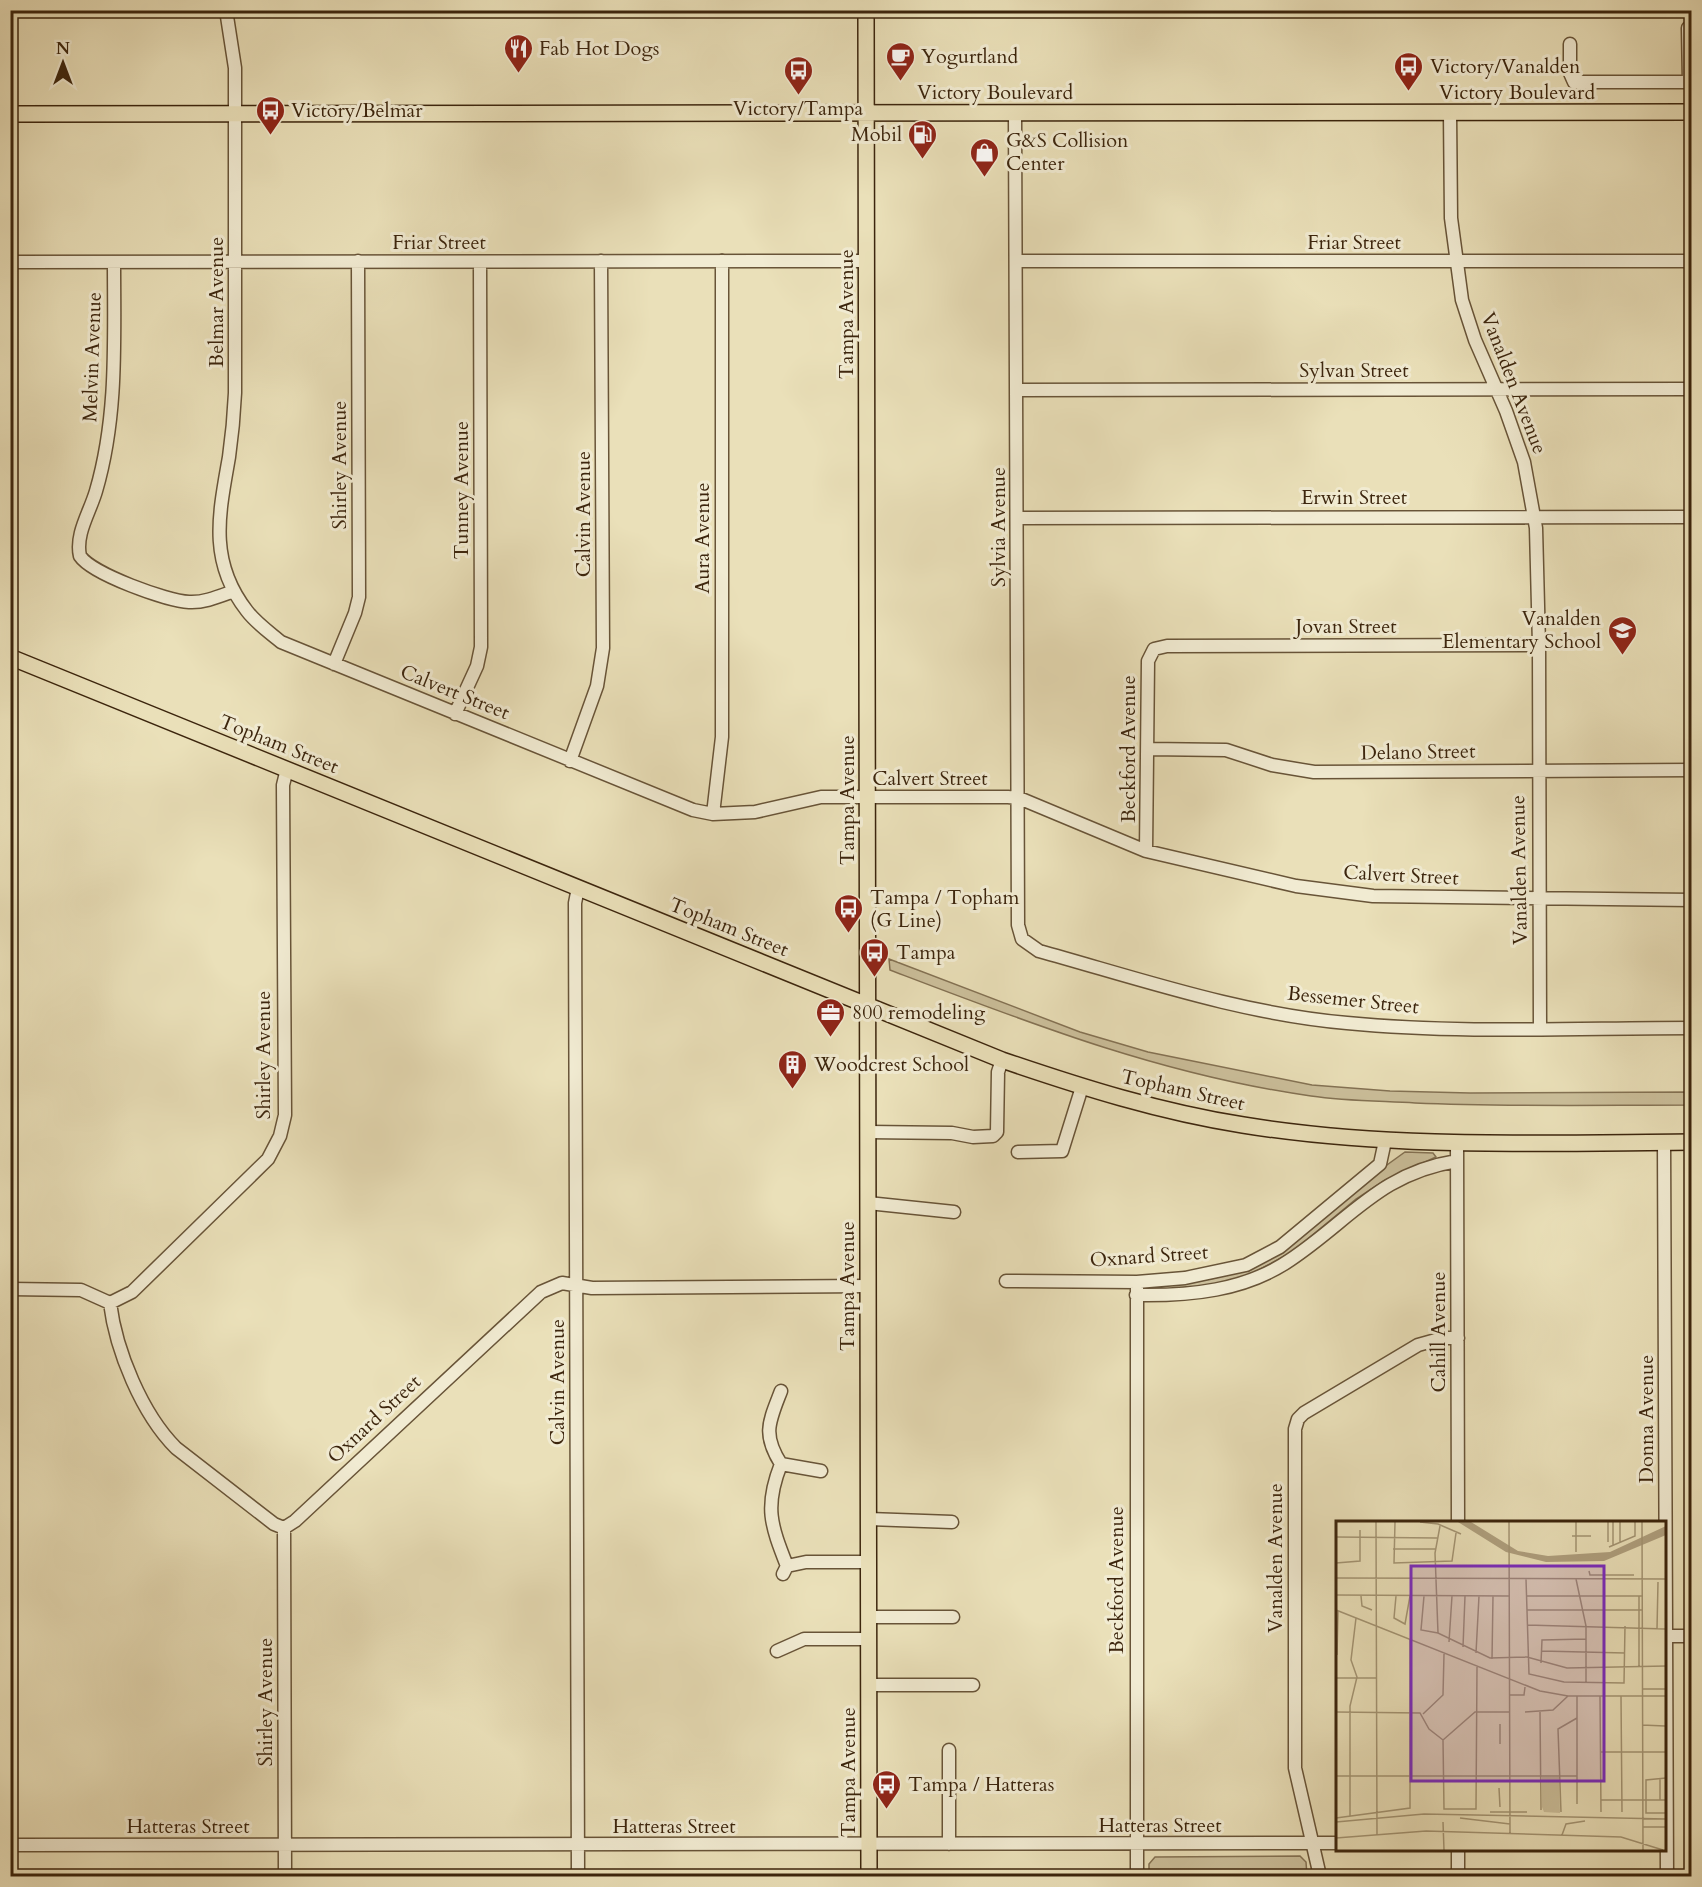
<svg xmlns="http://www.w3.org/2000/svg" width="1702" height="1887" viewBox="0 0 1702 1887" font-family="Cardo,serif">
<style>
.green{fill:#ccc09c;stroke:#847254;stroke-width:1.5}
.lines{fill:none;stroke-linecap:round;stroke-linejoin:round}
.minor-casing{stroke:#685438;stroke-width:15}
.major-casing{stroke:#3c250d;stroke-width:18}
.minor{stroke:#f1ebd2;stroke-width:12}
.major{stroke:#eae0b9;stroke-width:15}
.labels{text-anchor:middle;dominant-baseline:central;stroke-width:6;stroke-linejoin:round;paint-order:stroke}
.poi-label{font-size:20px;fill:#3c250d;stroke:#f1ebd2;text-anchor:start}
.street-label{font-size:20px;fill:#3c250d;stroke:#f1ebd2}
.inset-road{fill:none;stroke:#a49574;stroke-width:1.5}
.view{fill:#7b2cbf;fill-opacity:0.15;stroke:#7b2cbf;stroke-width:3}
.inset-edge{fill:none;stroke:#3c250d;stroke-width:3}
</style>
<rect width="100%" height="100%" fill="#eae0b9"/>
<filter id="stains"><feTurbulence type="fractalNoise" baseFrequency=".00333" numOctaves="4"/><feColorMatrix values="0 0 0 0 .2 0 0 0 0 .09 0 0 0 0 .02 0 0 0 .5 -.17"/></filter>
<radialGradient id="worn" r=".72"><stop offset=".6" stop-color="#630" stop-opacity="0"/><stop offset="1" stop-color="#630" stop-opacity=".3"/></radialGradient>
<path class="green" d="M889,959L1080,1032L1148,1052L1312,1085L1390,1091L1470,1093L1691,1092V1105C1599,1105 1507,1107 1415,1103C1380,1101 1345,1101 1311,1096C1162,1075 1029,1023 890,970Z
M1405,1152L1433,1153L1436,1157L1385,1180L1356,1199L1292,1252L1251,1274L1208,1288L1155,1290L1154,1287L1215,1278L1241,1270Z
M1300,1856L1306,1862L1307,1876H1149V1864L1155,1857Z"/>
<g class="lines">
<defs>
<path id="minor" d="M226,10L235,68V393C234,415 232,436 229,457C219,514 208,561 247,611C256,623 269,632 281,642L693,810L713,814L755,812L821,797H1008L1019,798L1146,851L1296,886L1373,896L1692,900
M1688,28L1689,82
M1570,44V73L1574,82H1692
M1450,113L1451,218L1462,300L1475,340L1506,411L1524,462L1536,528L1539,645L1540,1028
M1015,114L1018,925L1022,939L1039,951C1140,979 1242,1014 1347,1023C1461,1034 1577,1028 1692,1028
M1017,261H1692
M10,262L867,261
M114,262C114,339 118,416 96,491C90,512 75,534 80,556C92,574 167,601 189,602C204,603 220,596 234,591
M1017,390L1692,389
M1017,518L1692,517
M334,664L355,613L359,597L358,261
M455,714L477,666L481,647L480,262
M1148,749L1226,750L1272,765L1314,772L1692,770
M570,761L597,686L603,648L601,261
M713,814L722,737V261
M1146,851L1148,661L1154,649L1167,646L1539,645
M578,888L575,903L578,1876
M868,1132L952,1133L973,1137L993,1136L997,1132L998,1072L1002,1060
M1457,1142L1458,1522
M1664,1142L1667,1876
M1018,1152L1062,1151L1082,1087
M868,1203L954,1212
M1006,1281L1137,1282L1185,1278L1246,1265L1280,1247L1380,1164L1385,1141
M1137,1282V1876
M10,1289L81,1290L110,1303C116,1351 142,1414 176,1448L274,1524L284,1528
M1136,1295C1189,1296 1245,1291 1290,1260C1350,1220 1380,1173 1457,1161
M110,1303L132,1292L268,1159L280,1136L285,1115L283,785L287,769
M781,1391C769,1422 762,1434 781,1464C764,1507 771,1525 787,1566
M781,1464L821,1471
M869,1519L952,1522
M284,1528L295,1521L541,1292L562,1283L592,1288L868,1286
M284,1528L285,1876
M783,1574L787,1566L806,1562H869
M869,1617H953
M1666,1636H1692
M777,1651L804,1639H869
M869,1685H973
M949,1750V1844
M10,1845L1338,1843
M1458,1850V1876
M1320,1876L1295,1768V1429L1298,1419L1304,1413L1418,1345L1443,1338H1458"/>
<path id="major" d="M866,10L869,1876
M10,114L1692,112
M10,657L1002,1060C1081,1087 1160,1112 1243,1125C1391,1149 1542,1143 1692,1142"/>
</defs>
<use href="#minor" class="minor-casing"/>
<use href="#major" class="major-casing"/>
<use href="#minor" class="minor"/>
<use href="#major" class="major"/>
</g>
<defs>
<symbol id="restaurant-pin" viewBox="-11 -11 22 30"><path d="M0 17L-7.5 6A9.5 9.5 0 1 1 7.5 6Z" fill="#8f2418" stroke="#f1ebd2"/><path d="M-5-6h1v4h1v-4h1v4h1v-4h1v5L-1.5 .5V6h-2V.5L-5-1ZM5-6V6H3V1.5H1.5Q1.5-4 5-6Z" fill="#fff"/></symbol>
<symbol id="cafe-pin" viewBox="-11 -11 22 30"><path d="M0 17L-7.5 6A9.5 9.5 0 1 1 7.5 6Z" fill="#8f2418" stroke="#f1ebd2"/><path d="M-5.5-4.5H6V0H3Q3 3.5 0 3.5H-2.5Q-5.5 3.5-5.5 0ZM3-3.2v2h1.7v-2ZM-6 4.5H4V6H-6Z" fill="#fff"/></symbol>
<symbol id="bus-pin" viewBox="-11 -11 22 30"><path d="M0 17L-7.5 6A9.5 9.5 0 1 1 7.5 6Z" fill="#8f2418" stroke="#f1ebd2"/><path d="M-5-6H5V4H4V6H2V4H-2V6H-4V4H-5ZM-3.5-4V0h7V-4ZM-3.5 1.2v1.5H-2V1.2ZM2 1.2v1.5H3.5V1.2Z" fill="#fff"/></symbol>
<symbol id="fuel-pin" viewBox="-11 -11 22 30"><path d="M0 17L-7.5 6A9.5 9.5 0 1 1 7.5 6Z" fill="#8f2418" stroke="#f1ebd2"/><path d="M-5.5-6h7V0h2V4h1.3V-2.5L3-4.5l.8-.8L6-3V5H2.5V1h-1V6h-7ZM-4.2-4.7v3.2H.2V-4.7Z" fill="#fff"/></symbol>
<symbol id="shop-pin" viewBox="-11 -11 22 30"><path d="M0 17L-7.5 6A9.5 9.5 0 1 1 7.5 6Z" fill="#8f2418" stroke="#f1ebd2"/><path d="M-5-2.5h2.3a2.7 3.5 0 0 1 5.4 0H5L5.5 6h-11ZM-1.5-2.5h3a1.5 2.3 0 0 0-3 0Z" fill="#fff"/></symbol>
<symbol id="school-pin" viewBox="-11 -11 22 30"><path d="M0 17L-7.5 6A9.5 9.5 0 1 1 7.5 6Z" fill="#8f2418" stroke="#f1ebd2"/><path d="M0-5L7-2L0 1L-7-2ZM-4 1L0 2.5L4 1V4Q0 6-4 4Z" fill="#fff"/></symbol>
<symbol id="office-pin" viewBox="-11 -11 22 30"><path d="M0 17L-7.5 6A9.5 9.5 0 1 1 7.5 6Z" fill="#8f2418" stroke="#f1ebd2"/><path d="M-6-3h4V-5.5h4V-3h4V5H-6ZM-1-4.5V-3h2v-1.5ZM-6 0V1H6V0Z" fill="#fff"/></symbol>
<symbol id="building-pin" viewBox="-11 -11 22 30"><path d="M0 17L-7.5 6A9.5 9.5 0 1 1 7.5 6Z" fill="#8f2418" stroke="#f1ebd2"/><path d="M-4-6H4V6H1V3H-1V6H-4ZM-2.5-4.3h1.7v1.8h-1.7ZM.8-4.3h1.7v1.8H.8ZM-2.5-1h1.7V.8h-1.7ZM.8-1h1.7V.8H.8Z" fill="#fff"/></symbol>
</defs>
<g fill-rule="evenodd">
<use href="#restaurant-pin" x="502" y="32" width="33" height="45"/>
<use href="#cafe-pin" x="884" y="40" width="33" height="45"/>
<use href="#bus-pin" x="1392" y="50" width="33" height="45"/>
<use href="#bus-pin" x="782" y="54" width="33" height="45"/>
<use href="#bus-pin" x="254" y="94" width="33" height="45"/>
<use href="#fuel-pin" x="906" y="118" width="33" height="45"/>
<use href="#shop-pin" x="968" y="136" width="33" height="45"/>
<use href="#school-pin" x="1606" y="614" width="33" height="45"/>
<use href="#bus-pin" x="832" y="892" width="33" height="45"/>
<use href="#bus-pin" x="858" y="936" width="33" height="45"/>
<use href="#office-pin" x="814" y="996" width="33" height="45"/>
<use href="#building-pin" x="776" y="1048" width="33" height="45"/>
<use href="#bus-pin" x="870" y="1768" width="33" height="45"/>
</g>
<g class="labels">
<g class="poi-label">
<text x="539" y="48">Fab Hot Dogs</text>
<text x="921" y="56">Yogurtland</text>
<text x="1430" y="66">Victory/Vanalden</text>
<text x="798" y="108" text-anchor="middle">Victory/Tampa</text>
<text x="291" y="110">Victory/Belmar</text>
<text x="902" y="134" text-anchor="end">Mobil</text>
<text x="1006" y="140">G&amp;S Collision<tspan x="1006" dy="23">Center</tspan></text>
<text x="1601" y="618" text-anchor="end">Vanalden<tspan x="1601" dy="23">Elementary School</tspan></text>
<text x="870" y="897">Tampa / Topham<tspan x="870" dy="23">(G Line)</tspan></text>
<text x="896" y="952">Tampa</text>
<text x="852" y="1012">800 remodeling</text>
<text x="814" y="1064">Woodcrest School</text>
<text x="908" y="1784">Tampa / Hatteras</text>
</g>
<g class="street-label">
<text x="995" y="92">Victory Boulevard</text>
<text x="1517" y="92">Victory Boulevard</text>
<text x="439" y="242">Friar Street</text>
<text x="1354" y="242">Friar Street</text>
<text transform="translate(216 302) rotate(-90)">Belmar Avenue</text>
<text transform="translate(846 314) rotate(-90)">Tampa Avenue</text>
<text transform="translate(92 357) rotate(-88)">Melvin Avenue</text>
<text x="1354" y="370">Sylvan Street</text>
<text transform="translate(1514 383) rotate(69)">Vanalden Avenue</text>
<text transform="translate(339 465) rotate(-90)">Shirley Avenue</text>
<text transform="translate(461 490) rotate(-90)">Tunney Avenue</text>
<text x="1354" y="497">Erwin Street</text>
<text transform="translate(583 514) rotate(-90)">Calvin Avenue</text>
<text transform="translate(998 527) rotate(-90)">Sylvia Avenue</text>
<text transform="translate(702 538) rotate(-90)">Aura Avenue</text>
<text x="1346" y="626">Jovan Street</text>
<text transform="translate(455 692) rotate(22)">Calvert Street</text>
<text transform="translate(279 744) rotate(22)">Topham Street</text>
<text transform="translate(1128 749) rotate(-90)">Beckford Avenue</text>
<text transform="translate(1418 752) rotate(-1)">Delano Street</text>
<text x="930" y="778">Calvert Street</text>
<text transform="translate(847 800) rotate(-90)">Tampa Avenue</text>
<text transform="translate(1519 870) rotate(-91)">Vanalden Avenue</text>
<text transform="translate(1401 875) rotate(3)">Calvert Street</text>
<text transform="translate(729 927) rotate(22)">Topham Street</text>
<text transform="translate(1353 1000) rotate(6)">Bessemer Street</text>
<text transform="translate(263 1055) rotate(-90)">Shirley Avenue</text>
<text transform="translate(1183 1090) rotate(13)">Topham Street</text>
<text transform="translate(1149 1256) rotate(-4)">Oxnard Street</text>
<text transform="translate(847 1286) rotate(-90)">Tampa Avenue</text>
<text transform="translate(1438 1332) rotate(-90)">Cahill Avenue</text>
<text transform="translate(557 1382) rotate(-90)">Calvin Avenue</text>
<text transform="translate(374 1419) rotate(-43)">Oxnard Street</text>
<text transform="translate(1646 1419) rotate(-90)">Donna Avenue</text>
<text transform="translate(1275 1558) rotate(-90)">Vanalden Avenue</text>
<text transform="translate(1116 1580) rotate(-90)">Beckford Avenue</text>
<text transform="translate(265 1702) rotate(-90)">Shirley Avenue</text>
<text transform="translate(848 1772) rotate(-90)">Tampa Avenue</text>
<text x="1160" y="1825">Hatteras Street</text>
<text x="188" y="1826">Hatteras Street</text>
<text x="674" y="1826">Hatteras Street</text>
</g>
</g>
<g transform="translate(1336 1521)">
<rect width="330" height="330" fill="#eae0b9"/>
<path d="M206,256H223L224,292L208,291L206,286Z" fill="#ccc09c"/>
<path d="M122,1H135L182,30L212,35L274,31L330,5V14L268,40L210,41L170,31Z" fill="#afa07f"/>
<path class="inset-road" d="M40,1L41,314M59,1L58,42L116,40L120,12M84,1L102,3L125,13M173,1L174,313M240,1V31M277,1V24M284,1V22M306,1L307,329M236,15H255M0,16L101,17M272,21V1M273,26L299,15V1M57,28H100M0,42L24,40V9M253,50L254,54H298M0,57L330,58M190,58L193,153L228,161L288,162L289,105M240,58L250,105V162M0,74L173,75M25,75L26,85L36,89M60,75L58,97L69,103L74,75M88,75L85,109L102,112L154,137L191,136L231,147L330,145M191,75H306M0,89L204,170L232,175H330M191,89H306M191,104L330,108M321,108L322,61M102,112L99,32L104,5M113,121L116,75M127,126L129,75M205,130L289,132M140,132L143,75M1,134L2,90M156,138L157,75M205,142L206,119L250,118M303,145V75M0,157H40M306,168H330M174,174H188L189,166M241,175V283M264,175L265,291M285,175L286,291M0,191L84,192L93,208L107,219M189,191L217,189L232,175M204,191L205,289M87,193L107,174L108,133M164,203V223M306,204L329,205M107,219L108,288H140L141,146M107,219L139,191H174M264,231H330M0,255H241M324,257V279M330,257L310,259V292H330M163,267L164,286M265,279H330M154,291H191M225,291L222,208L241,197M14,295V185L21,156L15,139L20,97M0,297L74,287V119M124,297L174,303M0,301L88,293L330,298M107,301L108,329M307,306H330M226,314L230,303L249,300M0,317L90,310L285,316L327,329"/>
<path class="view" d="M75,45H268V260H75Z"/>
<rect width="330" height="330" class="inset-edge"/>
</g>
<rect width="1702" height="1887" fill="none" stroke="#eae0b9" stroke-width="36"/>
<rect x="12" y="12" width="1678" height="1863" fill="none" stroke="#3c250d" stroke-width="3"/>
<rect x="18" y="18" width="1666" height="1851" fill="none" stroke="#3c250d" stroke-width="1.5"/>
<g transform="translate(63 63)" stroke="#f1ebd2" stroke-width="4.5" paint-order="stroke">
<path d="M0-4.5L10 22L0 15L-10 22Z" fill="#3c250d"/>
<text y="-9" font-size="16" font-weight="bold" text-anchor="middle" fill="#3c250d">N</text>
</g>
<rect width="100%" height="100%" filter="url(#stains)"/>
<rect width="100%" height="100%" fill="url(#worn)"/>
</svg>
